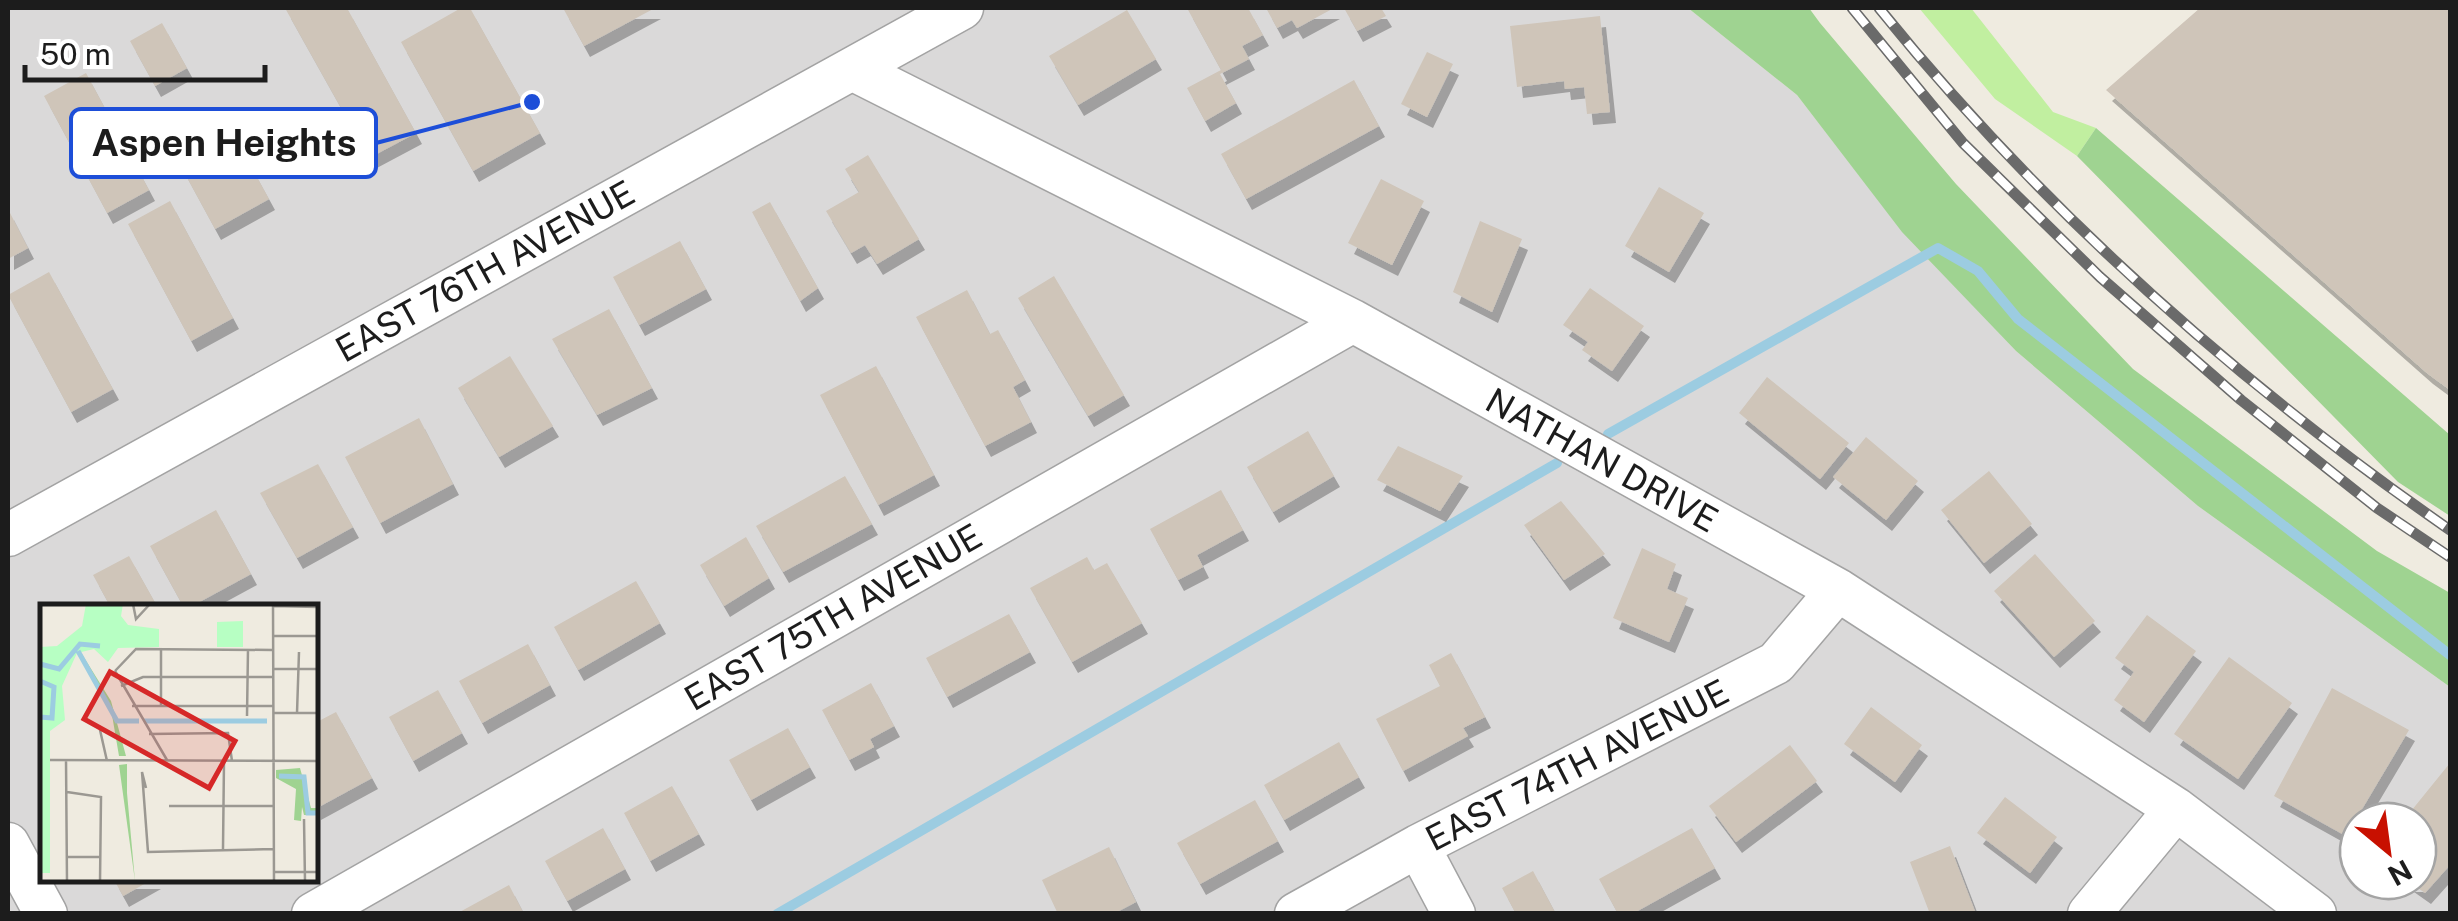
<svg xmlns="http://www.w3.org/2000/svg" width="2458" height="921" viewBox="0 0 2458 921" font-family="'Public Sans',sans-serif">
<style>
.residential{fill:#dad9d9;fill-rule:evenodd}
.grass{fill:#c1efa0}
.forest{fill:#9fd391}
.lines{fill:none;stroke-linecap:round;stroke-linejoin:round}
.stream{stroke:#9ccce1;stroke-width:10}
.building{fill:#cfc5b9;filter:url(#shadow)}
.minor-casing{stroke:#a3a3a3;stroke-width:45}
.minor{stroke:#fff;stroke-width:42}
.rail-casing{stroke:#6a6a6a;stroke-width:11}
.rail{stroke:#fff;stroke-width:8;stroke-dasharray:22;stroke-linecap:butt}
.labels{text-anchor:middle;dominant-baseline:central;stroke-width:8;stroke-linejoin:round;paint-order:stroke}
.street-label{font-size:35px;fill:#1c1c1c;stroke:#fff}
.inset-river{fill:none;stroke:#9ccce1;stroke-width:5}
.inset-road{fill:none;stroke:#9b9892;stroke-width:2.5}
.view{fill:#d62828;fill-opacity:0.15;stroke:#d62828;stroke-width:5}
.inset-edge{fill:none;stroke:#1c1c1c;stroke-width:5}
.leader{fill:none;stroke:#1d4ed8;stroke-width:4}
.callout-dot{fill:#1d4ed8;stroke:#fff;stroke-width:4}
.callout{fill:#fff;stroke:#1d4ed8;stroke-width:4}
.callout-label{font-size:38px;text-anchor:middle;font-weight:bold;fill:#1c1c1c}
</style>
<defs>
<filter id="shadow"><feDropShadow dx="6" dy="11" stdDeviation="0" flood-color="#0004"/></filter>
</defs>
<rect width="100%" height="100%" fill="#efebe0"/>
<path class="residential" d="M8,8H1688L1797,95L1902,231L2016,351L2198,506L2450,687V913H8ZM42,606H315V878H42ZM2358,821H2418V881H2358Z"/>
<path class="grass" d="M1919,8H1971L2053,112L2096,128L2077,156L1995,99Z"/>
<path class="forest" d="M1688,8H1809L1820,23L1956,184L2133,369L2377,551L2450,593V687L2198,506L2016,351L1902,232L1797,95Z
M2096,128L2450,435V516L2398,482L2077,156Z"/>
<g class="lines">
<path class="stream" d="M1608,434L1938,248L1978,271L2018,319L2450,655
M777,914L1557,463"/>
</g>
<path class="building" d="M285,8H347L416,133L369,158Z
M461,8H470L540,133L473,171L401,42Z
M563,8H655L584,46Z
M1187,8H1248L1263,35L1242,46L1249,59L1220,74L1236,103L1205,121L1187,88L1221,70Z
M1266,8H1334L1297,28L1292,20L1277,28Z
M1344,8H1381L1386,16L1357,31Z
M2200,8H2450V390L2427,373L2106,90Z
M1127,10L1156,59L1078,105L1049,56Z
M1600,16L1610,112L1587,114L1584,87L1565,89L1564,81L1517,87L1510,26Z
M162,23L187,68L155,86L130,41Z
M1427,52L1453,64L1427,117L1401,104Z
M86,73L149,190L107,213L44,96Z
M1354,80L1379,126L1246,199L1221,154Z
M220,110L269,199L215,229L166,139Z
M868,155L919,239L877,264L865,245L851,253L826,211L859,192L845,169Z
M1381,179L1424,201L1392,265L1348,243Z
M1659,187L1704,213L1669,272L1625,246Z
M170,201L233,318L191,341L128,224Z
M770,202L818,288L800,301L752,212Z
M8,209L28,248L8,259Z
M1480,221L1522,239L1492,312L1453,292Z
M680,241L706,289L639,325L613,277Z
M49,272L113,389L71,412L8,295Z
M1054,276L1124,395L1088,416L1018,298Z
M1590,288L1644,326L1612,371L1582,350L1588,342L1563,325Z
M967,290L990,334L998,330L1025,380L1013,387L1031,422L985,446L916,317Z
M609,309L652,388L597,415L552,339Z
M510,356L553,426L499,457L458,388Z
M876,366L934,475L878,505L820,395Z
M1767,377L1849,443L1820,479L1739,413Z
M419,418L453,484L380,523L345,457Z
M1308,431L1334,476L1273,512L1247,467Z
M1866,437L1918,481L1886,520L1833,477Z
M1398,446L1463,476L1440,511L1377,480Z
M318,464L353,527L297,558L260,493Z
M1989,471L2032,524L1984,563L1941,510Z
M845,476L872,524L783,572L756,526Z
M1221,490L1243,530L1197,555L1203,567L1178,580L1150,529Z
M1561,501L1605,554L1564,580L1524,525Z
M216,510L251,574L192,606H183L150,546Z
M746,537L769,578L724,606L700,565Z
M1642,548L1676,564L1667,589L1688,598L1669,642L1613,618Z
M2035,554L2095,621L2054,657L1994,591Z
M129,556L157,606H110L93,575Z
M1087,557L1094,570L1107,563L1142,623L1072,662L1030,588Z
M636,581L660,623L578,670L554,627Z
M1009,614L1030,652L947,697L926,658Z
M2147,615L2196,651L2144,722L2114,700L2134,672L2115,658Z
M528,644L550,685L482,723L459,681Z
M1451,653L1485,717L1463,728L1468,736L1403,771L1376,719L1440,686L1429,665Z
M2229,657L2292,703L2238,779L2174,734Z
M871,683L894,726L870,739L874,747L849,760L822,710Z
M2332,688L2409,730L2346,836L2274,796Z
M438,690L462,733L413,761L389,717Z
M1871,707L1922,745L1895,782L1844,744Z
M336,712L372,778L315,809V723Z
M788,728L810,767L751,800L729,760Z
M1339,742L1359,777L1284,820L1264,785Z
M1790,745L1817,781L1736,842L1709,806Z
M2450,763V865L2425,893L2408,881H2418V821H2403Z
M672,786L699,834L650,861L624,813Z
M2005,797L2057,837L2030,873L1977,833Z
M1255,800L1278,841L1200,884L1177,843Z
M603,828L625,869L567,901L545,861Z
M1692,828L1715,868L1632,914H1618L1599,879Z
M1950,846L1976,914H1930L1910,862Z
M1109,847L1136,902L1113,914H1058L1042,880Z
M1533,871L1556,914H1516L1502,888Z
M113,878H155L123,896Z
M509,885L524,914H456Z"/>
<g class="lines">
<defs>
<path id="minor" d="M852,69L1353,321L1838,590L2176,809L2315,914
M8,535L962,8
M8,844L46,914
M1418,846L1454,914
M313,914L1353,321
M1296,914L1418,846L1776,663L1838,590
M2089,914L2176,809"/>
</defs>
<use href="#minor" class="minor-casing"/>
<use href="#minor" class="minor"/>
<defs>
<path id="rail" d="M1852,8L1963,143L2100,277L2241,400L2377,508L2450,557
M1879,8C2042,210 2237,382 2450,530"/>
</defs>
<use href="#rail" class="rail-casing"/>
<use href="#rail" class="rail"/>
</g>
<g class="labels">
<g class="street-label">
<text transform="translate(485 271) rotate(-29)">EAST 76TH AVENUE</text>
<text transform="translate(1602 460) rotate(29)">NATHAN DRIVE</text>
<text transform="translate(833 617) rotate(-30)">EAST 75TH AVENUE</text>
<text transform="translate(1577 765) rotate(-27)">EAST 74TH AVENUE</text>
</g>
</g>
<g transform="translate(40 604)">
<rect width="278" height="278" fill="#efebe0"/>
<path d="M40,47L71,97L86,152H79L71,105ZM87,160V189L95,277L79,161ZM260,164L271,204H277V211H264L262,203L261,217L254,216L256,185L236,174V166Z" fill="#9fd391"/>
<path d="M46,0H83L81,12L88,21L119,25V43L78,44L68,58L54,45L37,49L22,82L25,116L10,127V269H0V43L17,42L42,22ZM203,17V43H177V18Z" fill="#b7ffc3"/>
<path class="inset-river" d="M38,47L77,117H99M0,60L19,65L40,40L60,42M0,77L14,83L12,114L0,113M104,117H227M239,172L264,173L268,209H278"/>
<path class="inset-road" d="M93,0L96,15L110,0M233,0L234,278M233,2L278,3M234,32H278M234,65H278M75,67L96,45L233,46M75,67L127,156M81,82L103,73H233M121,101V45M92,102H233M234,109H278M257,109L259,48M207,112L208,45M60,126L67,157M109,130L188,129L192,157M10,156L278,157M26,156L27,278M106,184L102,168L108,248L233,245M27,188L61,193L60,278M129,202H233M264,215L265,278M183,245L184,157M27,253H60M234,268H278"/>
<path class="view" d="M70,68L195,137L169,184L44,115Z"/>
<rect width="278" height="278" class="inset-edge"/>
</g>
<path class="leader" d="M532 102L376 143"/>
<circle class="callout-dot" cx="532" cy="102" r="10"/>
<rect class="callout" x="71" y="109" width="305" height="68" rx="10"/>
<g class="callout-label">
<text x="224" y="156">Aspen Heights</text>
</g>
<rect width="2458" height="921" fill="none" stroke="#1c1c1c" stroke-width="20"/>
<g transform="translate(2388 851) rotate(151)"><circle r="48" fill="#ffffff" stroke="#a4a4a4" stroke-width="2.5"/>
<path d="M0-8L18 38L0 25L-18 38Z" fill="#c81000"/>
<text y="-15" font-size="28" font-weight="bold" text-anchor="middle" fill="#1c1c1c">N</text>
</g>
<path d="M25 65v15h240v-15" fill="none" stroke="#1c1c1c" stroke-width="5"/>
<text x="40" y="65" font-size="30" fill="#1c1c1c" stroke="#ffffff" stroke-width="8" paint-order="stroke">50 m</text>
</svg>
